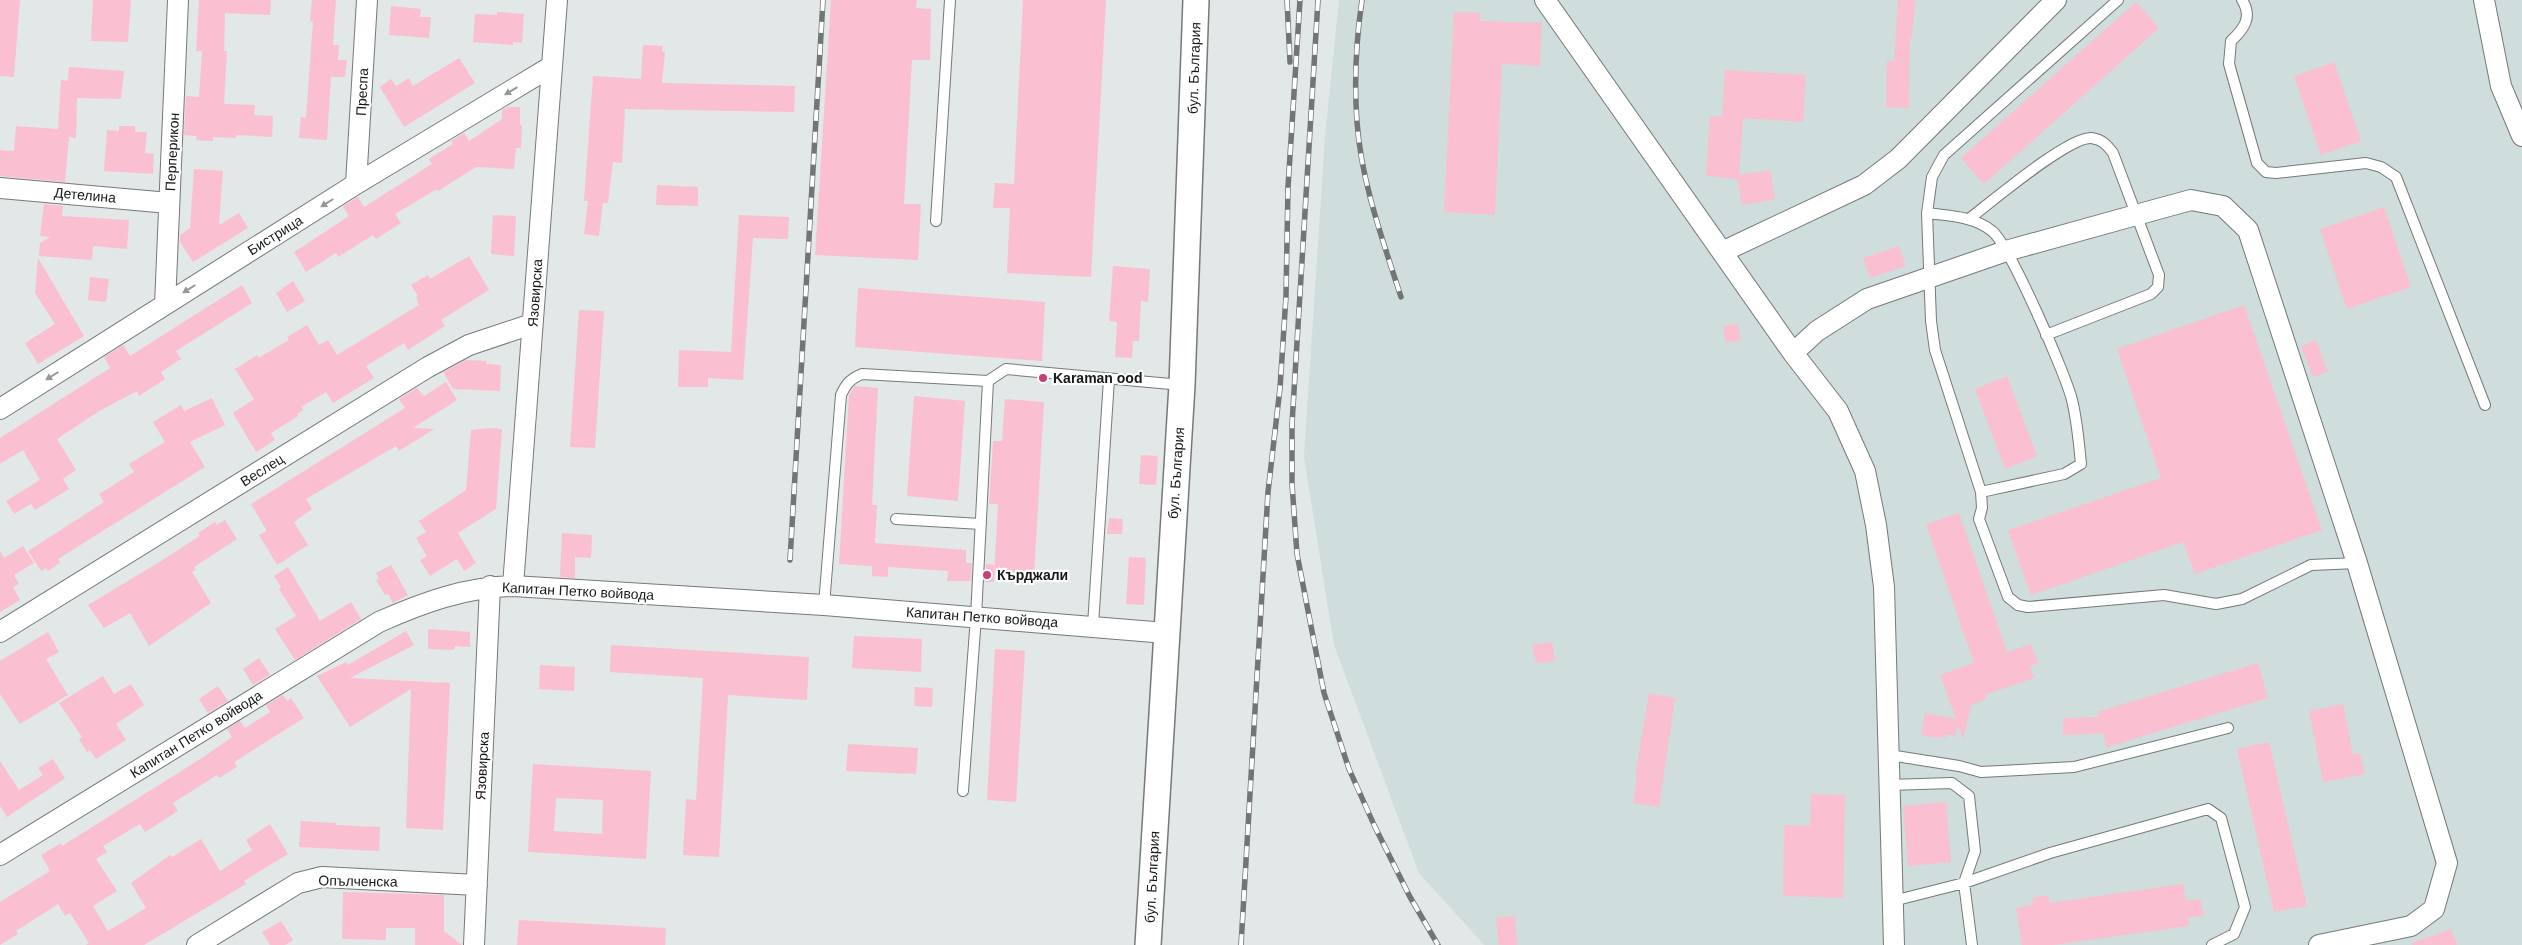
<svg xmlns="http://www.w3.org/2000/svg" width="2522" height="945" viewBox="0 0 2522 945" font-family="Helvetica,sans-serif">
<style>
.built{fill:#cfdddd}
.building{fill:#fbbfd2;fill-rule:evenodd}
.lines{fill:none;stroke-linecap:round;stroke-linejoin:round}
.service-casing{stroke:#757979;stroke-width:12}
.minor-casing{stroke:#757979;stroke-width:22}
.tertiary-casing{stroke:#757979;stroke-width:28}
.service{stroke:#fff;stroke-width:10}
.minor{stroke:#fff;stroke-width:20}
.tertiary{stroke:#fff;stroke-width:25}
.rail-casing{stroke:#727575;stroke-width:5.5}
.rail{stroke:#fff;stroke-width:4;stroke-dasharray:11;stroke-linecap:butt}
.oneway{fill:#969797}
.poi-dot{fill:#c73e79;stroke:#fff;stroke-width:2}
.labels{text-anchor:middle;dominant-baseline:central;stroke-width:4.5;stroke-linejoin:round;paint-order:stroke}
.street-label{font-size:14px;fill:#161818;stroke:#fff}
.poi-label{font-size:14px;font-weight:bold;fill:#161818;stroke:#fff;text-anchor:start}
</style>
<rect width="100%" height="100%" fill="#e2e7e7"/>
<path class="built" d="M1339,0H2522V945H1484L1419,873L1334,645L1304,457L1325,137Z"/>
<path class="building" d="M0,0H20L14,77L0,76Z
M93,0H131L128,42L91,41Z
M199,0H271L270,15L225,13L224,51H227L224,104L255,105L254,115L273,116L272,137L236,135V138L213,137V141L196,140L197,136L184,135L186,96L199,97L202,51H196Z
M312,0H336L333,45H339L338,60H347L345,77H331L327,140L299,138L301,117L306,118L313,21H310Z
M831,0H917L916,8L931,9L930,60H912L904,204H921L918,260L815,255Z
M1023,0H1106L1091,277L1007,273L1010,208H993L995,183L1014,184Z
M1898,0H1915L1912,38H1910L1909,108L1886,107L1887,61H1894Z
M2136,2L2159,28L1984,184L1961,158Z
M391,6L421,9L420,17H431L429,38L389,35Z
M497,12L524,14L522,43L513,42V45L473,42L475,14L497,15Z
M1454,12L1481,13L1480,21L1542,23L1540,66L1502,64L1495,215L1444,212Z
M643,45L663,46L662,51L665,52L662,83L795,86L794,112L625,109L622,163L613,162L608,203H603L599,236L584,234L588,201H584L593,76L641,79Z
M459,58L475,83L404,127L380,87L391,79L396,86L409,78L413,86Z
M2334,62L2361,141L2321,155L2294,76Z
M69,67L124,71L121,99L77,98L76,138L69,137L65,182L0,176V150L14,151L16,126L58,129L61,80L68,81Z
M1725,70L1806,75L1803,122L1743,118L1739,175L1770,170L1775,199L1742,205L1737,179L1706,176L1710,116L1722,117Z
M508,107H520V125H522L521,148H516L514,169L476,167L438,191L437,189L395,214L401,223L376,239L373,235L338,257L336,253L306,272L294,252L349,216L343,206L358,197L364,207L383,195L432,164L429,159L453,144L451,141L464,133L469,141L502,119V110Z
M119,126H135V132H147L145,153L154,154L153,174L104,171L107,130L119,131Z
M194,169L223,171L219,225L239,213L248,228L193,262L180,242V235L190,228Z
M657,185L698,187V206L656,205Z
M44,204L63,206L62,216L129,220L127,249L93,246L92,260L39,256L40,243L50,237L40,236Z
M2384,207L2411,287L2347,309L2320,229Z
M493,215L516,216L514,256L491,254Z
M739,215L789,217L788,239L753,238L743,380L708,378V387H678L679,350L731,352Z
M1899,246L1906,266L1870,278L1863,258Z
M469,256L489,290L441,320L445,326L408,350L404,343L366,366L374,378L333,403L326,392L301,407L304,410L297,414L298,416L271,433L275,440L256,452L233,413L254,399L235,369L257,355L258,358L289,340L287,337L307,325L319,345L328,340L337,355L419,305L416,297L418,296L411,285L428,275L430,279Z
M38,258L84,336L38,364L25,343L55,324L35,293Z
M1113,266L1150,269L1148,302L1141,301L1139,341H1133L1132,358L1115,357L1117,322L1109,321Z
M90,277L109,279L106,302L88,300Z
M293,281L305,301L287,312L276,293Z
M242,285L252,303L176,351L181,359L161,372L165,379L139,396L137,391L101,410L57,439L76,470L63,479L69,489L35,510L31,504L14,514L6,501L40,480L23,450L0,464V438L110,368L104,357L123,345L130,356Z
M858,288L1045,302L1042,361L855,347Z
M2244,305L2322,530L2195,574L2183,542L2031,595L2008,530L2161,478L2117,349Z
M579,310L604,311L595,448L570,447Z
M1738,324L1741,340L1726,343L1723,326Z
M2316,340L2328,372L2313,377L2301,346Z
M466,360L487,361L486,364L501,365L500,391L453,389L443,372Z
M2007,376L2037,456L2005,469L1975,389Z
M446,382L457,400L413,428L434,429L399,451L396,446L306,499L312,509L294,522L308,545L277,565L259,535L267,531L251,504L405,408L399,399L417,388L424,396Z
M855,386L878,388L872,505H877L875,543L966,550V563H972L971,581H947L948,571L888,567V577L872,576V566L839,564L849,395Z
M914,396L965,401L958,501L907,496Z
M212,398L225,425L190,442L205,467L58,559L60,563L48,571L46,568L41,571L28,551L104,502L99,494L134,472L129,464L165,442L153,422L181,405L184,411Z
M1005,399L1044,402L1034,576L994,574L998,504H989L993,441H1002Z
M492,428L502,429L496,509L458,533L476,563L464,571L457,559L430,576L420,560L427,556L416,538L426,532L419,521L466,490L471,430Z
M1141,455L1158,456L1156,485L1139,484Z
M1959,513L2007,652L2031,644L2038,663L2030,666L2034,678L1985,695L1986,699L1971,705L1963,740L1958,725L1955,736L1947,734L1946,738L1938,736V738L1921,735L1925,713L1956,719L1940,675L1974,663L1926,524Z
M1109,518L1123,519L1122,534H1107Z
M225,520L237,539L194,567L196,570L192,572L211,603L149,646L130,613L104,628L88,605L161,561L200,536L198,533L215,522L217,525Z
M562,533L592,535L591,558L575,557V578L560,577Z
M23,546L34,563L14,575L19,584L13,587L20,600L0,612V551L4,558Z
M1129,557L1146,558L1144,605L1126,604Z
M986,564L995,565L994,582H985Z
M391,565L408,595L393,603L388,594L385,595L376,580L379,579L376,573Z
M288,567L320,621L351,602L361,619L295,660L275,629L296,616L279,589L281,587L274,576Z
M428,629L470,632V647L455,646L454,650L428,649Z
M406,631L414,645L350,678L450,683L443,830L406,828L411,689L350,727L317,676L346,662L348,665Z
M48,632L59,652L46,659L68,695L20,724L0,694V661Z
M854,636L922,639L921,672L852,668Z
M1552,642L1555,661L1536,663L1532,645Z
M611,645L809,657L807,700L728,695L719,857L683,855L686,799L696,800L703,678L610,672Z
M995,649L1025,651L1016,802L987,800Z
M259,658L270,675L253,685L243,669Z
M2258,663L2268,698L2107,747L2103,733L2063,735V718L2099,717L2097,712Z
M540,665L575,667L574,691L539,689Z
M103,676L114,694L131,684L144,705L116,724L126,740L96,759L90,750L87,752L79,739L82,737L59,703Z
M218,686L228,701L208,713L199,699Z
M915,687L933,688L932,707L914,706Z
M1649,693L1675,698L1659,807L1633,803L1637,777H1635Z
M283,695L287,701L291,698L304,718L234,762L237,767L219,778L217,775L173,803L178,811L145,832L140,824L103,846L107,852L96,859L117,891L93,906L108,931L146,908L131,883L170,855L172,857L201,839L220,871L252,850L246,840L270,824L288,854L244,881L246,884L144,945H86L89,943L70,913L65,916L58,904L16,931L18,934L0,945V902L50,871L41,855L61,843L62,846L205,756L232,737L227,729L240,721L245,728L270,712L266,705Z
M2343,704L2353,755L2360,753L2365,774L2323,782L2309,711Z
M2269,742L2307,906L2274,912L2237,749Z
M848,744L918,748L916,774L846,771Z
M53,759L65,778L7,817L0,806V761L19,790L43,775L38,768Z
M533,764L651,771L646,859L528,852ZM556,798L603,800L602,834L554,831Z
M1811,794L1845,795L1843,898L1783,896L1784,825L1810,826Z
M1946,802L1951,862L1908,866L1903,806Z
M301,821L336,823V825L380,827L379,851L299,847Z
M2183,884L2186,901L2200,899L2204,915L2188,918L2189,926L2053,945H2022L2016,908L2033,905L2032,898L2048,895L2050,903Z
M343,892L444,895V931L462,945H415V928H386V940L342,939Z
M1515,916L1517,945H1499L1496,918Z
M519,920L666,928L665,945H517Z
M281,921L293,940L285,945H270L262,932Z
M2451,929L2457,945H2412V943Z"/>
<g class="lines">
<defs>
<path id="service" d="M2118,0L1944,155L1932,177L1927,213L1931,321L1935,350L1981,492L1982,508L1979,519L2008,597L2018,605L2028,607L2164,595L2216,604L2242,599L2311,565L2357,563
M2242,0C2253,17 2244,29 2231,41L2229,64L2257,163L2266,172L2276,173L2366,163L2381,167L2396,177L2485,405
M1927,213C1949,216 1974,216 1992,231C2009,244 2066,375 2072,400C2077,420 2079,443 2081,464L2064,474L1981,492
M1969,219C1991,202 2068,137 2091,138C2102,139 2107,145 2113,153L2159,275L2158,287L2151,294L2046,335
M936,221L950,0
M896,519L981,524
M824,605L841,395C846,384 850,379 862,374L988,381L1006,369L1182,385
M1093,625L1109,379
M1889,755L1959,766L1981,772L2074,767L2228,728
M1889,785L1952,783L1969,796L1975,851L1964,883L1972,945
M963,791L976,617L988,381
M1893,901L1964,883L2050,853L2208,809L2221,818L2245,907L2234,934L2212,945"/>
<path id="minor" d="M1545,0L1793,353L1838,411L1865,471L1876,525L1884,587L1894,945
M2484,0L2501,86L2522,136
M356,184L367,0
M0,188L169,203
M1722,252L1864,185L1898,159L2056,0
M165,305L178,0
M1793,353L1817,331L1867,299L2006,251L2136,215L2191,200L2223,206L2248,230L2357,563L2447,863L2434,909L2411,926L2319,945
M0,409L356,184L552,66
M513,586L557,0
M0,632L428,367L469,345L532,324
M0,855L379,622C422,603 465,587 513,586L824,605L1166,633
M197,945L298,883L322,877L477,885
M474,945L490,586"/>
<path id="tertiary" d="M1148,945L1182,385L1196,0"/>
</defs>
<use href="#service" class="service-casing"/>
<use href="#minor" class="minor-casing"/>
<use href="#tertiary" class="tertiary-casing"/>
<use href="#service" class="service"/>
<use href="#minor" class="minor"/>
<use href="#tertiary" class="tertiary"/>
<defs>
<path id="rail" d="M1287,0L1290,62
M1318,0L1292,424V484L1297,554L1324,693L1349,769L1375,827L1410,897L1438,945
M1362,0C1356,41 1354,81 1357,122C1361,181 1383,241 1401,297
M790,560L823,0
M1241,945L1268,492L1280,388L1286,296L1288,187L1300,0"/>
</defs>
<use href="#rail" class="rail-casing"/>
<use href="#rail" class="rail"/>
</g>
<defs><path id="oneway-solid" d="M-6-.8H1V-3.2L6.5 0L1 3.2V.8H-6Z" transform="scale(1.25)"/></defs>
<g class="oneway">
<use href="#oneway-solid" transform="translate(511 91) rotate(149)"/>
<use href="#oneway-solid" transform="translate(327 203) rotate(148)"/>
<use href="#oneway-solid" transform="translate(189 289) rotate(148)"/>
<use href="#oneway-solid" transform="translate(52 376) rotate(148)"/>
</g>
<g class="poi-dot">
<circle cx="1043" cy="378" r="5"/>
<circle cx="987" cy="575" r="5"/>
</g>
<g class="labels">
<g class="street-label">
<text transform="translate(1194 68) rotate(-88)">бул. България</text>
<text transform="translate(362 92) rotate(-87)">Преспа</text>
<text transform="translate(172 152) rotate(-87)">Перперикон</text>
<text transform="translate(85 195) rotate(5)">Детелина</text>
<text transform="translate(275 235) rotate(-32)">Бистрица</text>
<text transform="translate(535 293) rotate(-86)">Язовирска</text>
<text transform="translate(262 470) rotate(-32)">Веслец</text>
<text transform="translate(1176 473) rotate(-86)">бул. България</text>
<text transform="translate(578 591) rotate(3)">Капитан Петко войвода</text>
<text transform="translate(982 617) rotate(4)">Капитан Петко войвода</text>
<text transform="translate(196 734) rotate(-32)">Капитан Петко войвода</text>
<text transform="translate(482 766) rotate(-87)">Язовирска</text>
<text transform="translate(1152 877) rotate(-87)">бул. България</text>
<text transform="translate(358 881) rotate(1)">Опълченска</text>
</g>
<g class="poi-label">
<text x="1053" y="378">Karaman ood</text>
<text x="997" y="575">Кърджали</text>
</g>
</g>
</svg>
